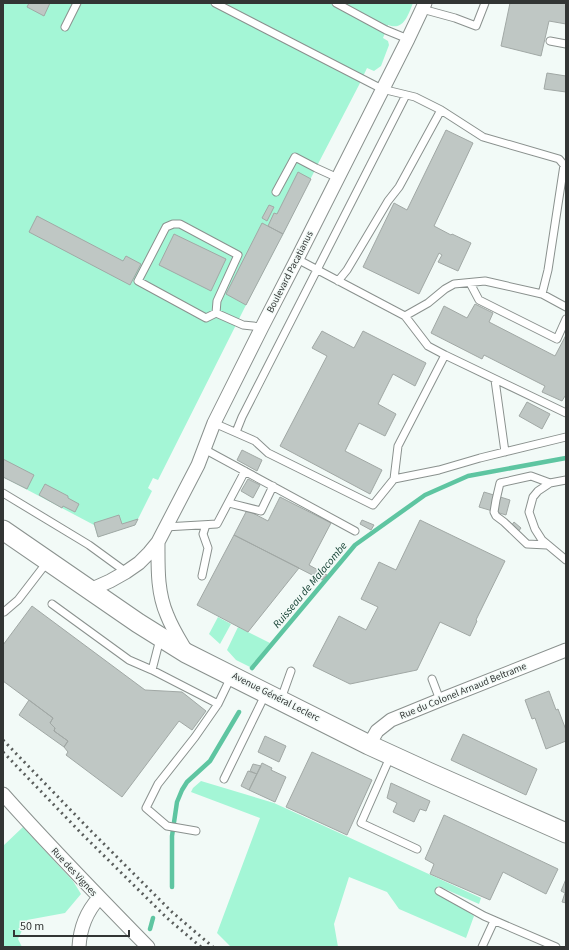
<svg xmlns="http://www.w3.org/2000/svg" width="569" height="950" viewBox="0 0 569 950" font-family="'Source Sans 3',sans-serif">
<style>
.green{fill:#a4f6d6}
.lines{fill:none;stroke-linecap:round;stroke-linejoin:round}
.stream{stroke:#5ec5a1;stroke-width:4.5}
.building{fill:#bfc7c4;stroke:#a1a8a5}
.lane-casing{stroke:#8a918e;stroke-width:9}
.street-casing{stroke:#8a918e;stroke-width:15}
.secondary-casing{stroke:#8a918e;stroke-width:21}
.lane{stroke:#fff;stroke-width:7}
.street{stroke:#fff;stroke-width:13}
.secondary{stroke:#fff;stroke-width:19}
.rail{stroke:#595d5b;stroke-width:3;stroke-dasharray:2 4;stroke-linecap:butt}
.labels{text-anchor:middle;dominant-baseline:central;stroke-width:3;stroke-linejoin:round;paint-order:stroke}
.street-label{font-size:10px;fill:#323534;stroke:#f2faf7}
.water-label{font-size:11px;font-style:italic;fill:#154234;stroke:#f2faf7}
</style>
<rect width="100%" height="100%" fill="#f2faf7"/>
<path class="green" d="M3,3H413C408,15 404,31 388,25L383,38L388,41L389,45L381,66L374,71L367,68L359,85L319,162L283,234L246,305L158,480L153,478L148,488L152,491L135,525L98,537L94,525L3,477Z
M218,617L231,624L220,644L209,634Z
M238,627L270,643L250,667L236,660L227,650Z
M201,781L274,803L481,898L479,904L438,886L436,894L460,906L474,916L466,938L399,909L387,892L349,877L334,924L338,947H231L217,933L260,818L191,792L193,788Z
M23,827L73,881L81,894L65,913L27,920L18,939L22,947H3V846Z"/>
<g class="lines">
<path class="stream" d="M252,668L355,545L425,495L468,476L566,458
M172,887V836L177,802L182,790L187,782L210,761L239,712
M150,929L153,918"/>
</g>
<path class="building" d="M29,3H50L44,16L27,7Z
M510,3H566V24L549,21L541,56L501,46Z
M547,73L566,76V92L544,89Z
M446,130L473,143L434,226L451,235L452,234L471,243L458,271L438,262L442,255L439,253L419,294L363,267L394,203L407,210Z
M298,172L311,179L283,234L268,226L274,213L277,214Z
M269,205L274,207L267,221L262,218Z
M37,216L123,261L126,256L141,264L130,285L29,232Z
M262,223L283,234L246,305L226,294Z
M174,234L226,259L211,291L159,265Z
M475,304L493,313L489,322L555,356L566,335V396H565L562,401L542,392L545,386L484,355L482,359L431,333L444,306L467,318Z
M322,331L354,348L363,331L426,363L415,386L393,374L378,404L396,414L385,436L359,423L345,451L382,470L370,494L280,446L327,356L312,348Z
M527,402L550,414L542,429L519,416Z
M242,450L262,460L257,471L237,460Z
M3,459L34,475L27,489L3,477Z
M248,479L260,485L253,498L241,491Z
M45,484L68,496V498L79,504L75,512L63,506L62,508L39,495Z
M484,492L510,500L506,515L479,507Z
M280,497L331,523L309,565L327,575L322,580L234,535L247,510L268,521Z
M119,515L122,524L138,519L135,525L98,537L94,523Z
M362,520L374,525L371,530L360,524Z
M420,520L505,561L476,620L477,621L470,636L440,622L417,670L350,684L313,666L339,616L366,630L378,607L361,599L379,562L396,570Z
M514,522L521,528L518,532L511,526Z
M234,535L299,568L248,632L197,605Z
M32,606L145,690L182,692L206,711L192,730L179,721L122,797L66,755L68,752L64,747L68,741L54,731L55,728L50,723L53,718L3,681V645Z
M549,691L556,710L558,709L566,730V741L546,749L535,718L532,719L525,700Z
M29,700L53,718L50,723L55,728L54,731L68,741L64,747L19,715Z
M463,734L537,769L526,795L451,760Z
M265,736L286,746L279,762L258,752Z
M312,752L372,780L347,835L286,807Z
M262,763L272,768L271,770L286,777L275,802L249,790Z
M253,764L261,766L257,774L250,771Z
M248,771L257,774L249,790L241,786Z
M391,783L430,801L426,811L420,809L414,822L393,812L397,803L387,798Z
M444,815L558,869L546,894L503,872L490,900L430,874L434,864L425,859Z
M566,879V903L562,902L565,893L561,891Z"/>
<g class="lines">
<defs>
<path id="lane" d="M215,3L382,89L415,97L441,110L483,137L559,159L564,165L548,270L542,294
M336,3L386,30L408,39
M422,9L455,18L476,26L485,3
M65,27L77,3
M550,41L566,44
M276,192L295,157L316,168L338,178
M297,259L405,316L428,346L445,355L566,413
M338,281L347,270L388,201L399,187L441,110
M470,283L479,300L557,339L566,319
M216,313L217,301L238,255L180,224H173L166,227L138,281L206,318L216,313L243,325L262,327
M405,316L428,303L445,289L454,284L485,281L542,294L566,307
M495,380L505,452
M214,423L255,441L268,453L373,505L394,479L398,446L445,355
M236,432L242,417L406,95
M204,449L355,531
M394,479L439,470L480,458L566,437
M566,480L550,483L538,491L533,497L529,512L535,529L542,540L566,560
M3,493L89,545L126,572
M229,503L261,511L273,486
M165,527L217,524L245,471
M547,545L527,544L504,522L496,516L494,512L496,500L500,483L531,476L550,483
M202,576L208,548L203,534L206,525
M52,604L129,660L152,670
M4,612L18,600L48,561
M160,639L152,670L218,704L195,737L158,784L146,808L167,826L196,831
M432,679L440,700
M281,699L291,671
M218,704L231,677
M391,755L361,823L417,849
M224,779L266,693
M439,891L484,916L556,947
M482,947L494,921"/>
<path id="street" d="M158,542C158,567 157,592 167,615C172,628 179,639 186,651
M90,590L110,581L126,572L139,563L149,553L158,542L198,465L214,423L262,327L297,259L408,39L425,3
M369,745L377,731L391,720L440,700L566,650
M3,794C50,847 99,897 148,947
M79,947C80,929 87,911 99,898"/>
<path id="secondary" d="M3,530L138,623L186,653L369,745L428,772L566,833"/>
</defs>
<use href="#lane" class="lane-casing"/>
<use href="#street" class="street-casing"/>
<use href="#secondary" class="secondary-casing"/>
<use href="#lane" class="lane"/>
<use href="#street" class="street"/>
<use href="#secondary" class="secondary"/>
<path class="rail" d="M3,740L88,828L172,912L213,947
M3,752L82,834L167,918L201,947"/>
</g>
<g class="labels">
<g class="street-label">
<text transform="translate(290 272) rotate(-63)">Boulevard Pacatianus</text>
<text transform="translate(463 691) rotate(-22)">Rue du Colonel Arnaud Beltrame</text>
<text transform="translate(276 697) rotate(27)">Avenue Général Leclerc</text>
<text transform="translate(74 872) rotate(47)">Rue des Vignes</text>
</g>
<g class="water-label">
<text transform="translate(310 585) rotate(-50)">Ruisseau de Malacombe</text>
</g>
</g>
<rect width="569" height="950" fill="none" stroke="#323534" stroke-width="8"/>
<path d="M14 930v6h115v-6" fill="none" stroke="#323534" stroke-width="2"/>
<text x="20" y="930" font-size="12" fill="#323534" stroke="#f2faf7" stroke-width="3" paint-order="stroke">50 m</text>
</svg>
